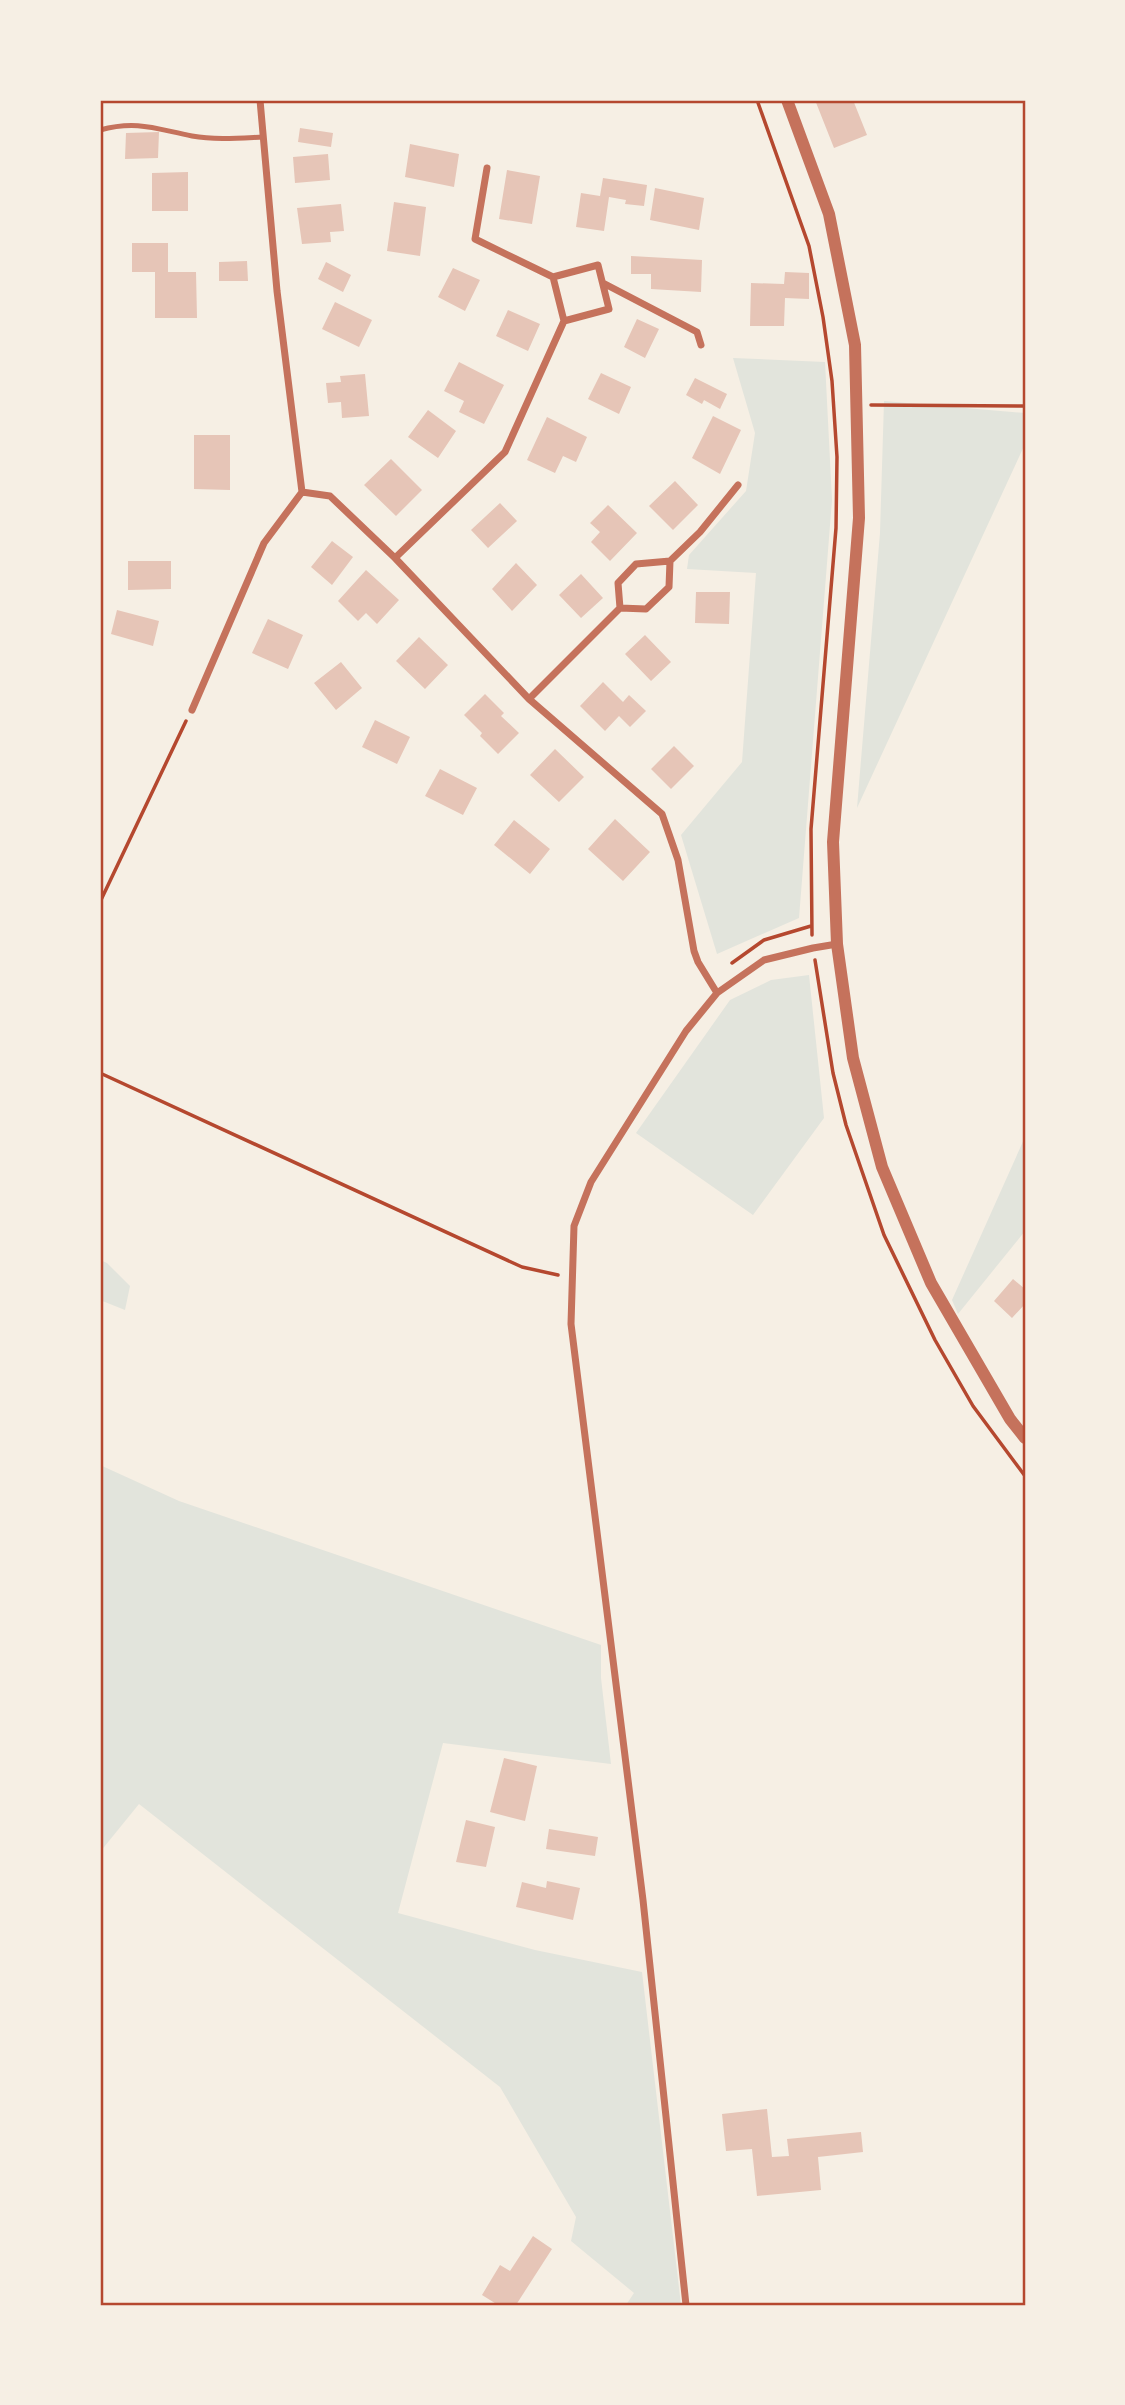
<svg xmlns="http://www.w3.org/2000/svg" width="1125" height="2405" viewBox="0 0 1125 2405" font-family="Lato,sans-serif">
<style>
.green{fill:#e2e4dc}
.building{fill:#e6c5b7}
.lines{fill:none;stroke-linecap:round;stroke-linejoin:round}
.path{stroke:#b5482f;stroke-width:3.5}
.service{stroke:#c5725c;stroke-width:5}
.minor{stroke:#c5725c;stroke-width:7}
.tertiary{stroke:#c5725c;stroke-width:12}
.neatline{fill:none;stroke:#b5482f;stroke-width:2.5}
</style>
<rect width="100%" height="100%" fill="#f6efe4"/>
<path class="green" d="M733,358L825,362L832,500L799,918L717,954L681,835L742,762L756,573L687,569L689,555L746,491L755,433Z
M884,401L1025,413V444L857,808L880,533Z
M809,975L824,1118L753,1215L636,1133L730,1000L771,980Z
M1025,1137V1231L958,1314L952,1300Z
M100,1260L107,1263L130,1286L125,1310L100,1300Z
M100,1465L179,1501L601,1645V1678L611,1764L443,1743L398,1913L535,1950L642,1972L681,2305H626L634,2293L571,2241L576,2217L500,2087L139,1804L100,1852Z"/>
<path class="building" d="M815,100H853L867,135L834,148Z
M300,128L333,133L331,147L298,142Z
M159,132L158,158L125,159L126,133Z
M410,144L459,154L454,187L405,177Z
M328,154L330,180L295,183L293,157Z
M507,170L540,176L532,224L499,219Z
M188,172V211H152V173Z
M603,178L647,185L644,206L625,204L626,200L609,197L604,231L576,227L581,193L600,196Z
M655,188L704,198L699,230L650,220Z
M394,202L426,207L420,256L387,251Z
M341,204L344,231L330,232L331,242L302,244L297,208Z
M132,243H168V272H196L197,318H155V272H132Z
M631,256L702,260L701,292L651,289V274H631Z
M247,261L248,281H219V262Z
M326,262L351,275L343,292L318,279Z
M453,268L480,280L465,311L438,297Z
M785,272L809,273V299L785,298L784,326H750L751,283L784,284Z
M335,302L372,320L359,347L322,329Z
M508,310L540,324L528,351L496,336Z
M637,319L659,329L645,358L624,347Z
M459,362L504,385L484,424L459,412L464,401L444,391Z
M601,373L631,387L619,414L588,399Z
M365,374L369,416L342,418L341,402L328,403L326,383L341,382L340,376Z
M695,378L727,394L720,409L704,400L702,404L686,395Z
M428,410L456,431L438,458L408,437Z
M713,416L741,430L720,474L692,458Z
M547,417L587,437L576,462L563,456L555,473L527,460Z
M194,435H230V490L194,489Z
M391,459L422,490L396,516L364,485Z
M675,481L698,505L673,530L649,506Z
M500,503L517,521L488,548L471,530Z
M608,505L637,533L610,561L591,542L600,532L590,523Z
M332,541L353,557L332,585L311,567Z
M128,561H171V589L128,590Z
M516,563L537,585L512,611L492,589Z
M366,570L399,600L377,624L366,613L358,621L338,601Z
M581,574L603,598L581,618L559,595Z
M696,592H730L729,624L695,623Z
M117,610L159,621L153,646L111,634Z
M268,619L303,635L288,669L252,653Z
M645,635L671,662L651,681L625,654Z
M419,637L448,665L425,689L396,661Z
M341,662L362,688L336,710L314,683Z
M603,682L623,702L629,695L646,711L630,727L619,716L605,731L580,706Z
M485,694L504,713L501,716L519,733L498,754L480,736L482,733L464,715Z
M375,720L410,737L397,764L362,747Z
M674,746L694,766L671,789L651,769Z
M555,749L584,777L559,802L530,775Z
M440,769L477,788L463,815L425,796Z
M615,819L650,852L623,881L588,849Z
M514,820L550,849L530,874L494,845Z
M1013,1279L1025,1289V1304L1012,1318L994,1301Z
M504,1758L537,1766L525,1821L490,1812Z
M466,1820L495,1827L486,1867L456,1862Z
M549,1829L598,1837L595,1856L546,1849Z
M547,1881L580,1888L573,1920L516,1907L522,1882L546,1888Z
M767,2109L772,2157L789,2156L787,2139L861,2132L863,2152L818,2157L821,2190L757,2196L752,2149L726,2151L722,2114Z
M533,2236L552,2249L516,2305H498L482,2295L500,2265L510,2271Z"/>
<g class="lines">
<path class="path" d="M757,100L809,246L823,317L832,381L837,457L836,528L811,829L812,935
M871,405L1025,406
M100,902L186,721
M815,960L833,1073L846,1125L884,1235L935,1340L973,1406L1025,1476
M732,963L764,940L811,926
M100,1073L522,1267L558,1275"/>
<path class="service" d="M100,130C137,120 156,129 192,136C215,140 240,138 263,137"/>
<path class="minor" d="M487,168L475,239L553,277
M603,283L697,332L701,345
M302,492L330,496L395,558L529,699L662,814L678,860L694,951L698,962L717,993
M395,558L505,452L564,321L553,277L598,265L609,309L564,321
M620,608L618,583L636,564L670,561L700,532L738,485
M529,699L620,608L646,609L669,587L670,561
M192,710L264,543L302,492L277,291L260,100
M686,2305L643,1900L571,1324L574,1226L591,1182L686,1031L717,993L764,960L813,948L837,944"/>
<path class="tertiary" d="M787,100L829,214L855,345L859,518L833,842L837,944L853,1058L882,1167L931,1283L1010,1419L1025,1438"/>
</g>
<rect width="1125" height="2405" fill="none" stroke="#f6efe4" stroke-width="203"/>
<rect x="102" y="102" width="922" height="2202" class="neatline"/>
</svg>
